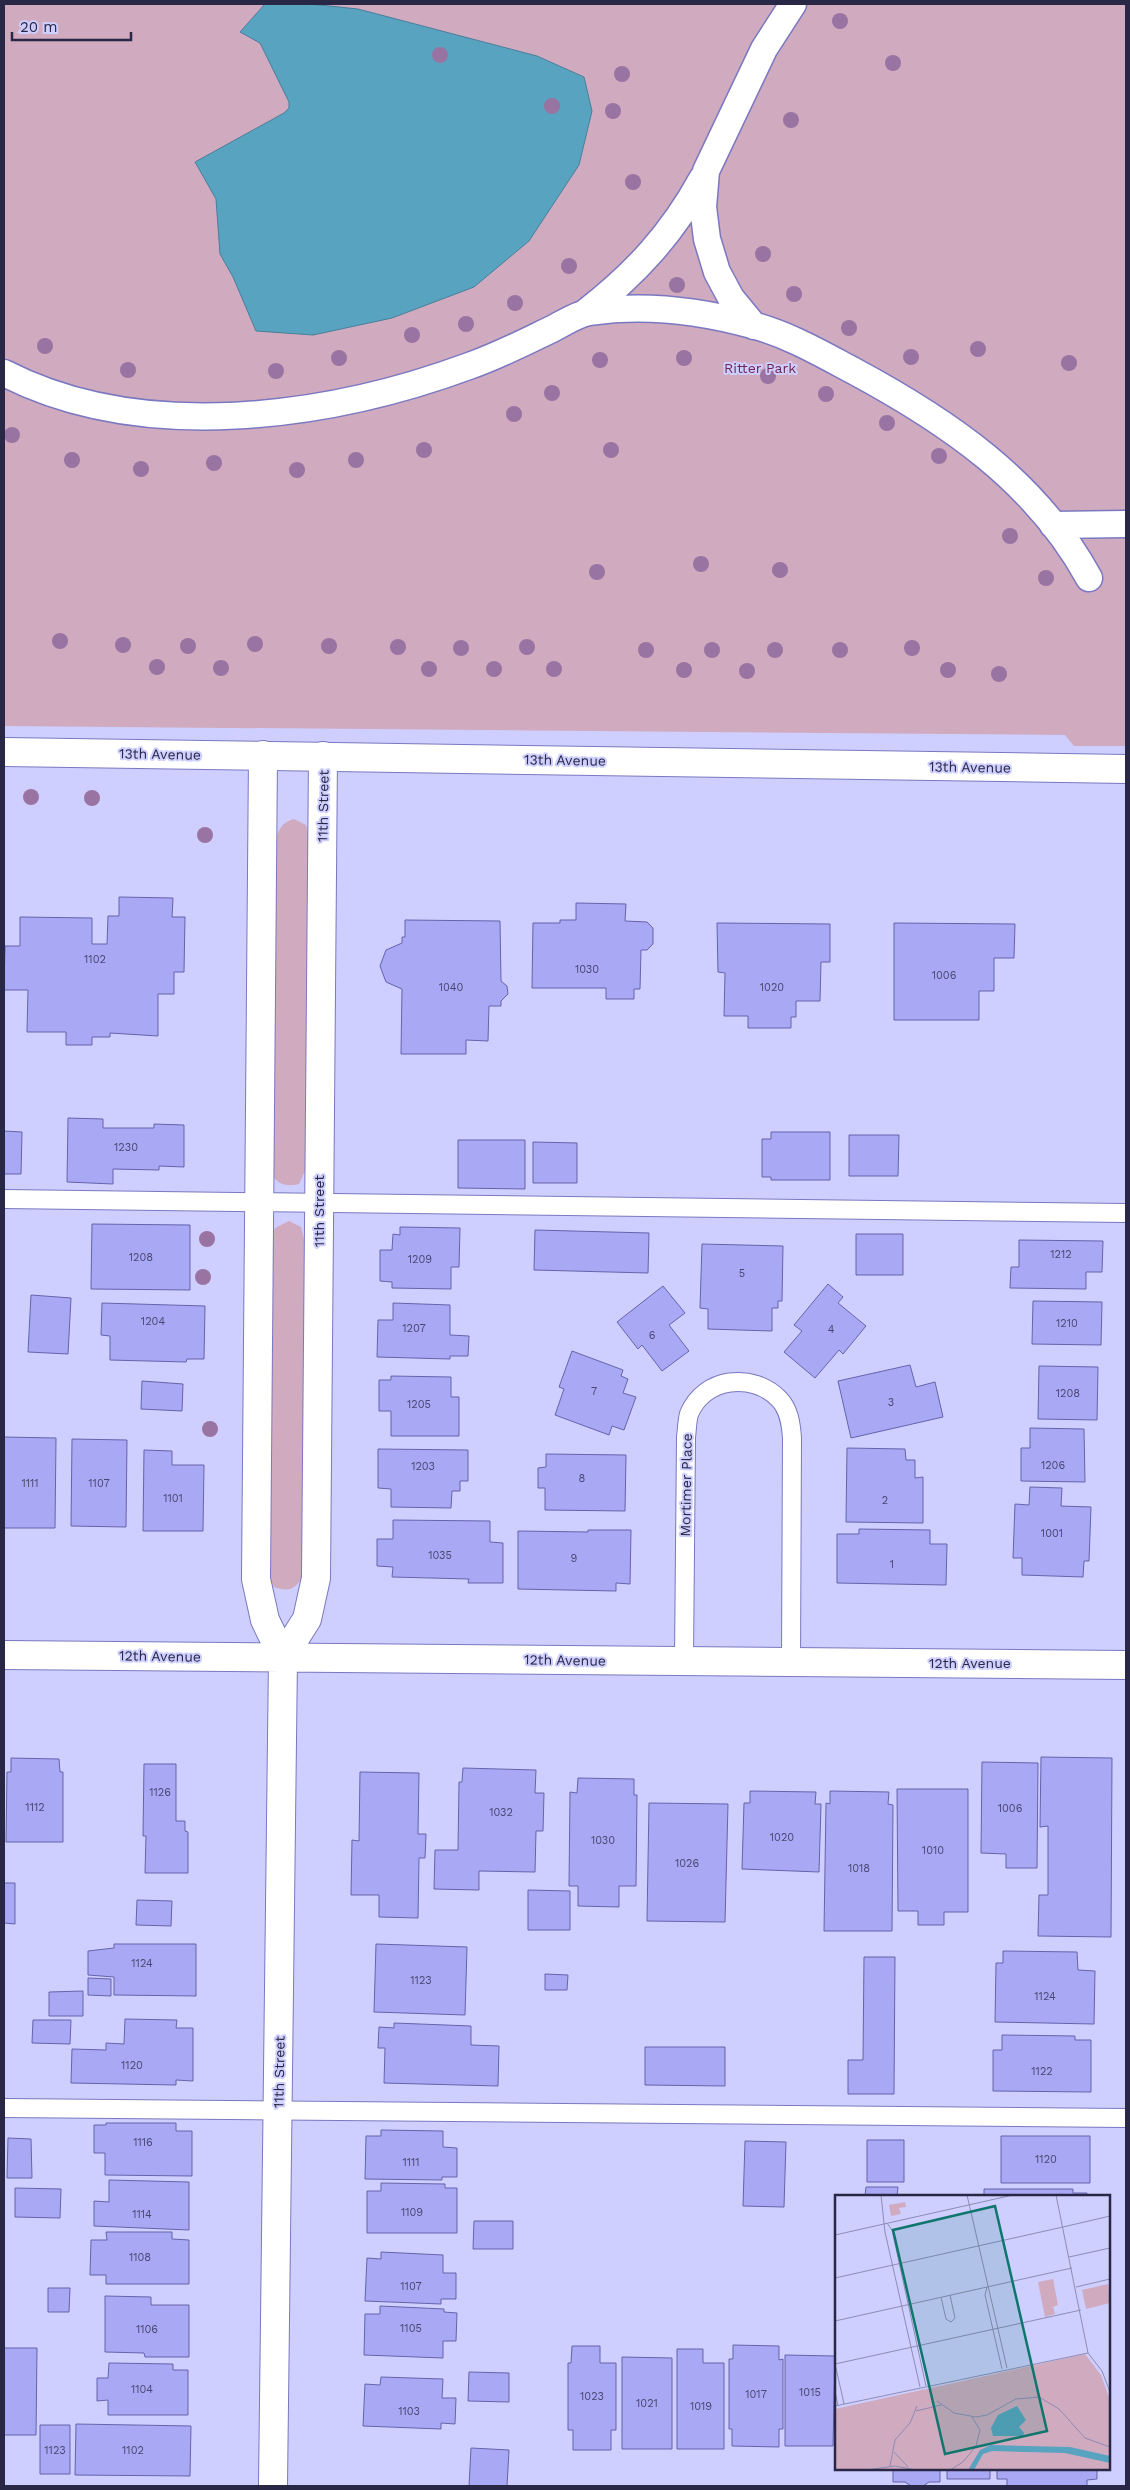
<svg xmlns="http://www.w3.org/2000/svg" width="1130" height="2490" viewBox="0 0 1130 2490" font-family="'Work Sans',sans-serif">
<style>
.green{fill:#d0aabf}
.water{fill:#58a3bf;stroke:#4a7e9b}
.building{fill:#a9a8f5;stroke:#6663ab}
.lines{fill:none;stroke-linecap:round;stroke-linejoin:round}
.service-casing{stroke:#7a78c1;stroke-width:20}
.pedestrian-casing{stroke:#7a78c1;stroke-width:29}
.minor-casing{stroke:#7a78c1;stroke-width:30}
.tertiary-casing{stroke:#7a78c1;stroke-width:30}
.service{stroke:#fff;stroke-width:18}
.pedestrian{stroke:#fff;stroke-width:26}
.minor{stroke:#fff;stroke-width:28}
.tertiary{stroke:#fff;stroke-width:28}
.tree{fill:#9973a1}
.labels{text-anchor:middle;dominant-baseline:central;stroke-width:4;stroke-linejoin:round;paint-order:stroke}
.number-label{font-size:11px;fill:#484772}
.park-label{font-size:14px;fill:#6e2755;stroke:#cecffe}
.street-label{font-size:14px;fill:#282746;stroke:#cecffe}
.inset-road{fill:none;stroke:#8c8cb4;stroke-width:1}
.view{fill:#0f766e;fill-opacity:0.15;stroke:#0f766e;stroke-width:2.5}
.inset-edge{fill:none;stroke:#282746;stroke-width:2.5}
</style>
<rect width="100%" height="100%" fill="#cecffe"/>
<path class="green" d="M4,4H1126V746H1074L1065,735L4,726Z
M294,819L306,825L310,841L305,1171L299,1184C288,1187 276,1185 272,1173L275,844C278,831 280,823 294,819Z
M289,1221L301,1227L305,1243L303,1573C299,1588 289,1593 274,1587L267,1574L271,1236L275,1228Z"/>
<path class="water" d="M265,4H310L358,9L537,56L584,77L592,111L579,165L529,241L474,287L392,318L313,335L256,331L233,277L220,254L216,199L195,162L284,113L289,108V102L260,43L240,32Z"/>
<path class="building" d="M119,897L173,898L172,917H185L184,972H174V994H158V1036L110,1033V1037H92V1045H66V1032H27L28,990H4L5,946H20V917L92,918V944H107L108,916H119Z
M576,903L626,904L625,921L647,922L653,928V944L647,950H641L640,989H634V999H606V988H532L533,923H560V920H576Z
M405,920L500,921L501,981L507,986L508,994L501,1001V1006H489L488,1041L466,1040V1054H401L402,989L386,982L380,966L386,950L402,943V937H405Z
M717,923L830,924V962H821L820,1001H796V1017H791V1028H748V1016H724L725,973L718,972Z
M894,923L1015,924L1014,958H994V991H979V1020H894Z
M68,1118L103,1119V1128H154V1124L184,1125V1167L159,1166V1170L113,1169V1184L67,1182Z
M4,1131L22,1132L21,1174H4Z
M771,1132H830V1180H771V1177H762V1139H771Z
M849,1135H899L898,1176H849Z
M458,1140H525V1189L458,1188Z
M533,1142L577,1143V1183H533Z
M92,1224L190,1225V1290L91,1289Z
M400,1227L460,1228L459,1267H451V1289L392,1288V1282L380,1281V1250H392L393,1234L400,1235Z
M535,1230L649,1233L648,1273L534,1270Z
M856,1234H903V1275H856Z
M1019,1240L1103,1241L1102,1272H1086V1289L1010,1288L1011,1267H1019Z
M702,1244L783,1246L782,1301H778V1308H772V1331L708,1329V1309L700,1308Z
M828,1284L843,1297L838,1303L866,1326L843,1354L839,1350L815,1378L784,1352L802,1331L794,1325Z
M663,1286L685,1313L669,1325L689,1351L662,1371L642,1345L638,1349L617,1322Z
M31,1295L71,1298L68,1354L28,1352Z
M1033,1301L1102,1302L1101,1345L1032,1344Z
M102,1303L205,1306L204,1359H187L186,1362L110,1360V1336L101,1335Z
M393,1303L450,1305V1335L469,1336L468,1356H450V1359L377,1357L378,1320H393Z
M572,1351L623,1370L621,1376L628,1379L623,1393L636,1397L624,1430L612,1426L609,1435L555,1415L564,1389L559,1387Z
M910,1365L916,1387L935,1382L943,1417L851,1438L838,1381Z
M1039,1366L1098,1367L1097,1420L1038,1419Z
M391,1376L451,1377V1397H459V1436H391V1411H379V1380H391Z
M142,1381L183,1384L182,1411L141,1409Z
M1030,1428L1084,1429L1085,1482L1021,1481V1448H1030Z
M4,1437L56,1438L55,1528H4Z
M72,1439L127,1440L126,1527L71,1526Z
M847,1448L905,1449L906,1460H915V1478L923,1477V1523L846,1522Z
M378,1449L468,1450V1481H460V1491H452L451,1508L391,1507V1489L378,1488Z
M144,1450L172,1451V1465H204L203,1531H143Z
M546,1454L626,1455L625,1511L545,1510V1488H538V1468L546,1467Z
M1030,1487L1062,1488L1061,1506L1091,1507L1089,1561H1084L1083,1577L1022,1575V1558H1013L1015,1504L1029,1505Z
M393,1520L490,1521V1542L503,1543V1583H468L469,1579L392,1577L393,1567L377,1566V1539H393Z
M859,1529L930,1530V1544H947L946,1585L837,1583V1534H859Z
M588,1530H631L630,1584L616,1583V1591L518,1589V1531L588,1532Z
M1041,1757L1112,1758L1111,1937L1038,1936L1039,1895H1048V1826L1040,1827Z
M11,1758L59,1759L60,1772H63V1842H6L7,1772H11Z
M982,1762L1038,1763L1037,1868H1006V1854L981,1853Z
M144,1764H176V1821H185V1831L188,1832V1873H145L146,1836H143Z
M463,1768L536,1770L535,1793H544L543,1831H536L535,1872L479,1871V1890L434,1889L435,1850H458L459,1782H462Z
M360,1772L419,1773L418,1834H426L425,1858H419L418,1918L379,1917V1895H351L352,1840L359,1841Z
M578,1778L634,1779V1795H637L636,1886H619V1907L578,1906V1886H569L570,1792L577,1793Z
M897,1789H968V1912H944V1925H918V1911H898Z
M750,1791L816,1792L815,1804H821L819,1872L742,1869L744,1803H750Z
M830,1791L889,1792L888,1804L893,1805L892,1931H824L826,1803L830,1804Z
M649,1803L728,1804L725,1922L647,1921Z
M4,1883H15V1924L4,1923Z
M528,1890L570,1891V1930H528Z
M137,1900L172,1901L171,1926L136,1925Z
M114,1944H196V1996L114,1995V1977L88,1975V1951L114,1948Z
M376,1944L467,1947L465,2015L374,2012Z
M1003,1951L1077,1952L1078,1970L1095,1971L1094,2024L995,2022L996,1963H1003Z
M864,1957H895L894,2094H848V2060H863Z
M545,1974L568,1975L567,1990H545Z
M88,1978L111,1979V1996L88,1995Z
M83,1991V2016H49V1992Z
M125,2019L177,2020L176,2028H193V2081L176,2080V2085L71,2083L72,2049L106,2050V2043L124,2044Z
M33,2020H71L70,2044L32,2043Z
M394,2023L471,2026V2045L499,2046L498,2086L384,2083L385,2048H378L379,2027L394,2028Z
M1002,2035L1075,2036V2040H1091V2092L993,2091V2050H1002Z
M645,2047H725V2086L645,2085Z
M106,2123H176V2131H192V2176L105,2175V2153H94V2125H106Z
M381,2130L443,2131V2147L457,2148V2177H442V2180L365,2179L366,2136H381Z
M1001,2136H1090V2183H1001Z
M8,2138L31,2139L32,2178H7Z
M867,2140H904V2182H867Z
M745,2141L786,2142L784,2207L743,2206Z
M109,2180L189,2182V2230L94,2226V2201L109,2202Z
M381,2183L445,2184V2188H457V2233H367V2191H381Z
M866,2187H898L897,2196H865Z
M15,2188L61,2189L60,2218L15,2217Z
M984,2189H1073V2193H1087V2196H984Z
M474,2221H513V2249H473Z
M106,2232H172V2239L189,2240V2284H106V2275H90L91,2240H107Z
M381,2252L443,2255V2273H456V2299H441V2304L365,2301L367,2258L381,2259Z
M48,2288H70L69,2312H48Z
M105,2296L151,2297V2305H189V2357H145L144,2353L105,2352Z
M380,2306L444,2309V2312L457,2313L456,2341H443V2358L364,2355L365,2314H380Z
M733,2345L779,2346V2360L783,2359V2429H779V2447L732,2446V2429H729V2359H733Z
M572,2346H600V2363H616V2430H611V2450H573V2430H568V2363H571Z
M4,2348H37L36,2435H4Z
M677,2349H703V2363H724V2449H677Z
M785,2355L835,2356L833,2446H785Z
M622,2357L672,2358V2449H622Z
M109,2363L173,2364V2370H188V2415H108V2400L97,2401V2378H108Z
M469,2372L509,2373V2402L468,2401Z
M381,2377L443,2379L442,2398H456L455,2424L441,2423V2429L363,2426L365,2384L380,2385Z
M76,2424L191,2426L190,2476L75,2475Z
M40,2425H70V2474H40Z
M471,2448L509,2450L507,2486H469Z
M893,2469H940V2482H929L923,2486H911L905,2482H893Z
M947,2469H990V2479H947Z
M997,2469H1097V2479L1087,2480V2486H1007V2479H997Z"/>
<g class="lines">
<defs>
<path id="service" d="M4,1199L1126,1213
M684,1661L686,1437C687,1430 687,1421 689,1414C704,1377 753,1372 779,1399C789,1409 791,1424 792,1438L791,1662
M4,2108L1126,2118"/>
<path id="pedestrian" d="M586,312C635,274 672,234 702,179
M754,326L731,298L717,272L707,239L703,207L706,171L764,49L793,4
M4,373C142,444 328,418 469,366C498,356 525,342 552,329C564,323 577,314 590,312C643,304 701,311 752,325C787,334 820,353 852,370C947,421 1036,481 1089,578
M1053,525L1126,524"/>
<path id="minor" d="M263,755L256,1579L265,1620L283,1657L273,2486
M4,1655L1126,1665
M283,1657L307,1619L316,1578L323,756"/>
<path id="tertiary" d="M4,752L1126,769"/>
</defs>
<use href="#service" class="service-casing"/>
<use href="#pedestrian" class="pedestrian-casing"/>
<use href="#minor" class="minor-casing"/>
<use href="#tertiary" class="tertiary-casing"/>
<use href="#service" class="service"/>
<use href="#pedestrian" class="pedestrian"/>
<use href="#minor" class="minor"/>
<use href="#tertiary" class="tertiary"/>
</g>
<g class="tree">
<circle cx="840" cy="21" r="8"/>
<circle cx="440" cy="55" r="8"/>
<circle cx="893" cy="63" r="8"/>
<circle cx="622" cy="74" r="8"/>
<circle cx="552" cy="106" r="8"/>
<circle cx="613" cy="111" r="8"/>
<circle cx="791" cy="120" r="8"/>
<circle cx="633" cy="182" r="8"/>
<circle cx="763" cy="254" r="8"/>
<circle cx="569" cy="266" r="8"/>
<circle cx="677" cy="285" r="8"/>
<circle cx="794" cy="294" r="8"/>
<circle cx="515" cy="303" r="8"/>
<circle cx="466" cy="324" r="8"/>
<circle cx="849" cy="328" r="8"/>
<circle cx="412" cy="335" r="8"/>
<circle cx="45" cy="346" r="8"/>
<circle cx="978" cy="349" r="8"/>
<circle cx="911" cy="357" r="8"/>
<circle cx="339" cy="358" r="8"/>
<circle cx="684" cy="358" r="8"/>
<circle cx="600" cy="360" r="8"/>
<circle cx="1069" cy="363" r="8"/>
<circle cx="128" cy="370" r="8"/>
<circle cx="276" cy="371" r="8"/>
<circle cx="768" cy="376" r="8"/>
<circle cx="552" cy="393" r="8"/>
<circle cx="826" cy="394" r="8"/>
<circle cx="514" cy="414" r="8"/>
<circle cx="887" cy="423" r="8"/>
<circle cx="12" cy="435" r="8"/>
<circle cx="424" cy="450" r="8"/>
<circle cx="611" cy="450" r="8"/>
<circle cx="939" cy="456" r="8"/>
<circle cx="72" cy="460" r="8"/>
<circle cx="356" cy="460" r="8"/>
<circle cx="214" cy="463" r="8"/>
<circle cx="141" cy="469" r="8"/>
<circle cx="297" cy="470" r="8"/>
<circle cx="1010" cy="536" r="8"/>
<circle cx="701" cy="564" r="8"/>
<circle cx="780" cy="570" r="8"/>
<circle cx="597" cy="572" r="8"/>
<circle cx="1046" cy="578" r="8"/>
<circle cx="60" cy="641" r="8"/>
<circle cx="255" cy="644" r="8"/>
<circle cx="123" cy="645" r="8"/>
<circle cx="188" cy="646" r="8"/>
<circle cx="329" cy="646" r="8"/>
<circle cx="398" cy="647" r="8"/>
<circle cx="527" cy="647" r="8"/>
<circle cx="461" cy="648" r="8"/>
<circle cx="912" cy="648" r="8"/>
<circle cx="646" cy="650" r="8"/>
<circle cx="712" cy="650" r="8"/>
<circle cx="775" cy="650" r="8"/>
<circle cx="840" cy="650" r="8"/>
<circle cx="157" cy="667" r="8"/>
<circle cx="221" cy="668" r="8"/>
<circle cx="429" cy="669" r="8"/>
<circle cx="494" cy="669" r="8"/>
<circle cx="554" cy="669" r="8"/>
<circle cx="684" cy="670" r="8"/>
<circle cx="948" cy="670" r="8"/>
<circle cx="747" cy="671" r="8"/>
<circle cx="999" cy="674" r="8"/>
<circle cx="31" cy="797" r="8"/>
<circle cx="92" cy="798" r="8"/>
<circle cx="205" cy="835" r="8"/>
<circle cx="207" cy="1239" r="8"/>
<circle cx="203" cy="1277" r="8"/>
<circle cx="210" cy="1429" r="8"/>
</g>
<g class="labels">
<g class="number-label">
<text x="95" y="959">1102</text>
<text x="587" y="969">1030</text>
<text x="944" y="975">1006</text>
<text x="451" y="987">1040</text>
<text x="772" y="987">1020</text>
<text x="126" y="1147">1230</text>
<text x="1061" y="1254">1212</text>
<text x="141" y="1257">1208</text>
<text x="420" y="1259">1209</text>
<text x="742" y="1273">5</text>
<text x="153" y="1321">1204</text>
<text x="1067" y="1323">1210</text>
<text x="414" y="1328">1207</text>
<text x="831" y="1329">4</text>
<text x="652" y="1335">6</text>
<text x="594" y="1391">7</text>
<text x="1068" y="1393">1208</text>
<text x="891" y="1402">3</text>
<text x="419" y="1404">1205</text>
<text x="1053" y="1465">1206</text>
<text x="423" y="1466">1203</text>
<text x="582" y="1478">8</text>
<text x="30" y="1483">1111</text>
<text x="99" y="1483">1107</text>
<text x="173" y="1498">1101</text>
<text x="885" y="1500">2</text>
<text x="1052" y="1533">1001</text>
<text x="440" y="1555">1035</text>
<text x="574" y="1558">9</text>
<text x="892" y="1564">1</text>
<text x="160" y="1792">1126</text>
<text x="35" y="1807">1112</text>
<text x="1010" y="1808">1006</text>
<text x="501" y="1812">1032</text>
<text x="782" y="1837">1020</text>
<text x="603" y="1840">1030</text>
<text x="933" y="1850">1010</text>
<text x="687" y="1863">1026</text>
<text x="859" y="1868">1018</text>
<text x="142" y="1963">1124</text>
<text x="421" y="1980">1123</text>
<text x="1045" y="1996">1124</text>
<text x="132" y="2065">1120</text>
<text x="1042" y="2071">1122</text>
<text x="143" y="2142">1116</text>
<text x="1046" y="2159">1120</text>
<text x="411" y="2162">1111</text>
<text x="412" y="2212">1109</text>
<text x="142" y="2214">1114</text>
<text x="140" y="2257">1108</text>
<text x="411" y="2286">1107</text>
<text x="411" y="2328">1105</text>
<text x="147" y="2329">1106</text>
<text x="142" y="2389">1104</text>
<text x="810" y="2392">1015</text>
<text x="756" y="2394">1017</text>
<text x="592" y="2396">1023</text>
<text x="647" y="2403">1021</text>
<text x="701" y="2406">1019</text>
<text x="409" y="2411">1103</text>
<text x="55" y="2450">1123</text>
<text x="133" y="2450">1102</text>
</g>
<g class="park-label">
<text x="760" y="368">Ritter Park</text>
</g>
<g class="street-label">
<text transform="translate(160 754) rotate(1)">13th Avenue</text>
<text transform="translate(565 760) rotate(1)">13th Avenue</text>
<text transform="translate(970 767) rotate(1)">13th Avenue</text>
<text transform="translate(323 806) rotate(-89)">11th Street</text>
<text transform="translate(319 1211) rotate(-90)">11th Street</text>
<text transform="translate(686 1485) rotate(-89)">Mortimer Place</text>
<text transform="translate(160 1656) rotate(1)">12th Avenue</text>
<text transform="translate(565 1660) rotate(1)">12th Avenue</text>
<text x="970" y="1663">12th Avenue</text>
<text transform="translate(279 2072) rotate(-89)">11th Street</text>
</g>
</g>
<g transform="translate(835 2195)">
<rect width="275" height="275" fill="#cecffe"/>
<path d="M70,7L71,12L64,13L66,19L56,21L54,10ZM218,84L223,110L218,112L220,119L210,122L203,87ZM273,89L275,108L251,114L247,95ZM250,159L266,180L275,205V275H0V214Z" fill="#d0aabf"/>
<path d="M184,262L224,266L249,275H154Z" fill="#d0aabf"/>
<path d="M182,211L191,225L184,232L189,238L188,241H158L156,233L163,220ZM156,250L235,252L275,261V268L230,258L157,256L148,259L139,275H133L145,255Z" fill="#58a3bf"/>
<path class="inset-road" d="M46,0L50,37L85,192M132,0L172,173M221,0L253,158M52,28L57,35L91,191M228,32L275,21M0,40L178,0M234,62L275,53M0,83L228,32M152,92L150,100L167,174M241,92L275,84M106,102L111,124L116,127L120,123L115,100M0,126L237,73M253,158L267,176L275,197M0,196L3,211M102,206L119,218L141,222L152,220L181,204L204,202L224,214L250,243L275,252M9,209L8,204L0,169L246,115M0,211L253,158M81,216L106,210M59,257L73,272M55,271L60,245L75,228L82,211M31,275L60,271L81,275M115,275L128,267L141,251L145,235L137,222"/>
<path class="view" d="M160,11L212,236L110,259L58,35Z"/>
<rect width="275" height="275" class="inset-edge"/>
</g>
<rect width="1130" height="2490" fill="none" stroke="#282746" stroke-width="10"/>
<path d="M12 32v8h119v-8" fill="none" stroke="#282746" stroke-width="2.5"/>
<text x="20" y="32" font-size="15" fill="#282746" stroke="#cecffe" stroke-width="4" paint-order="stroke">20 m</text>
</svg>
